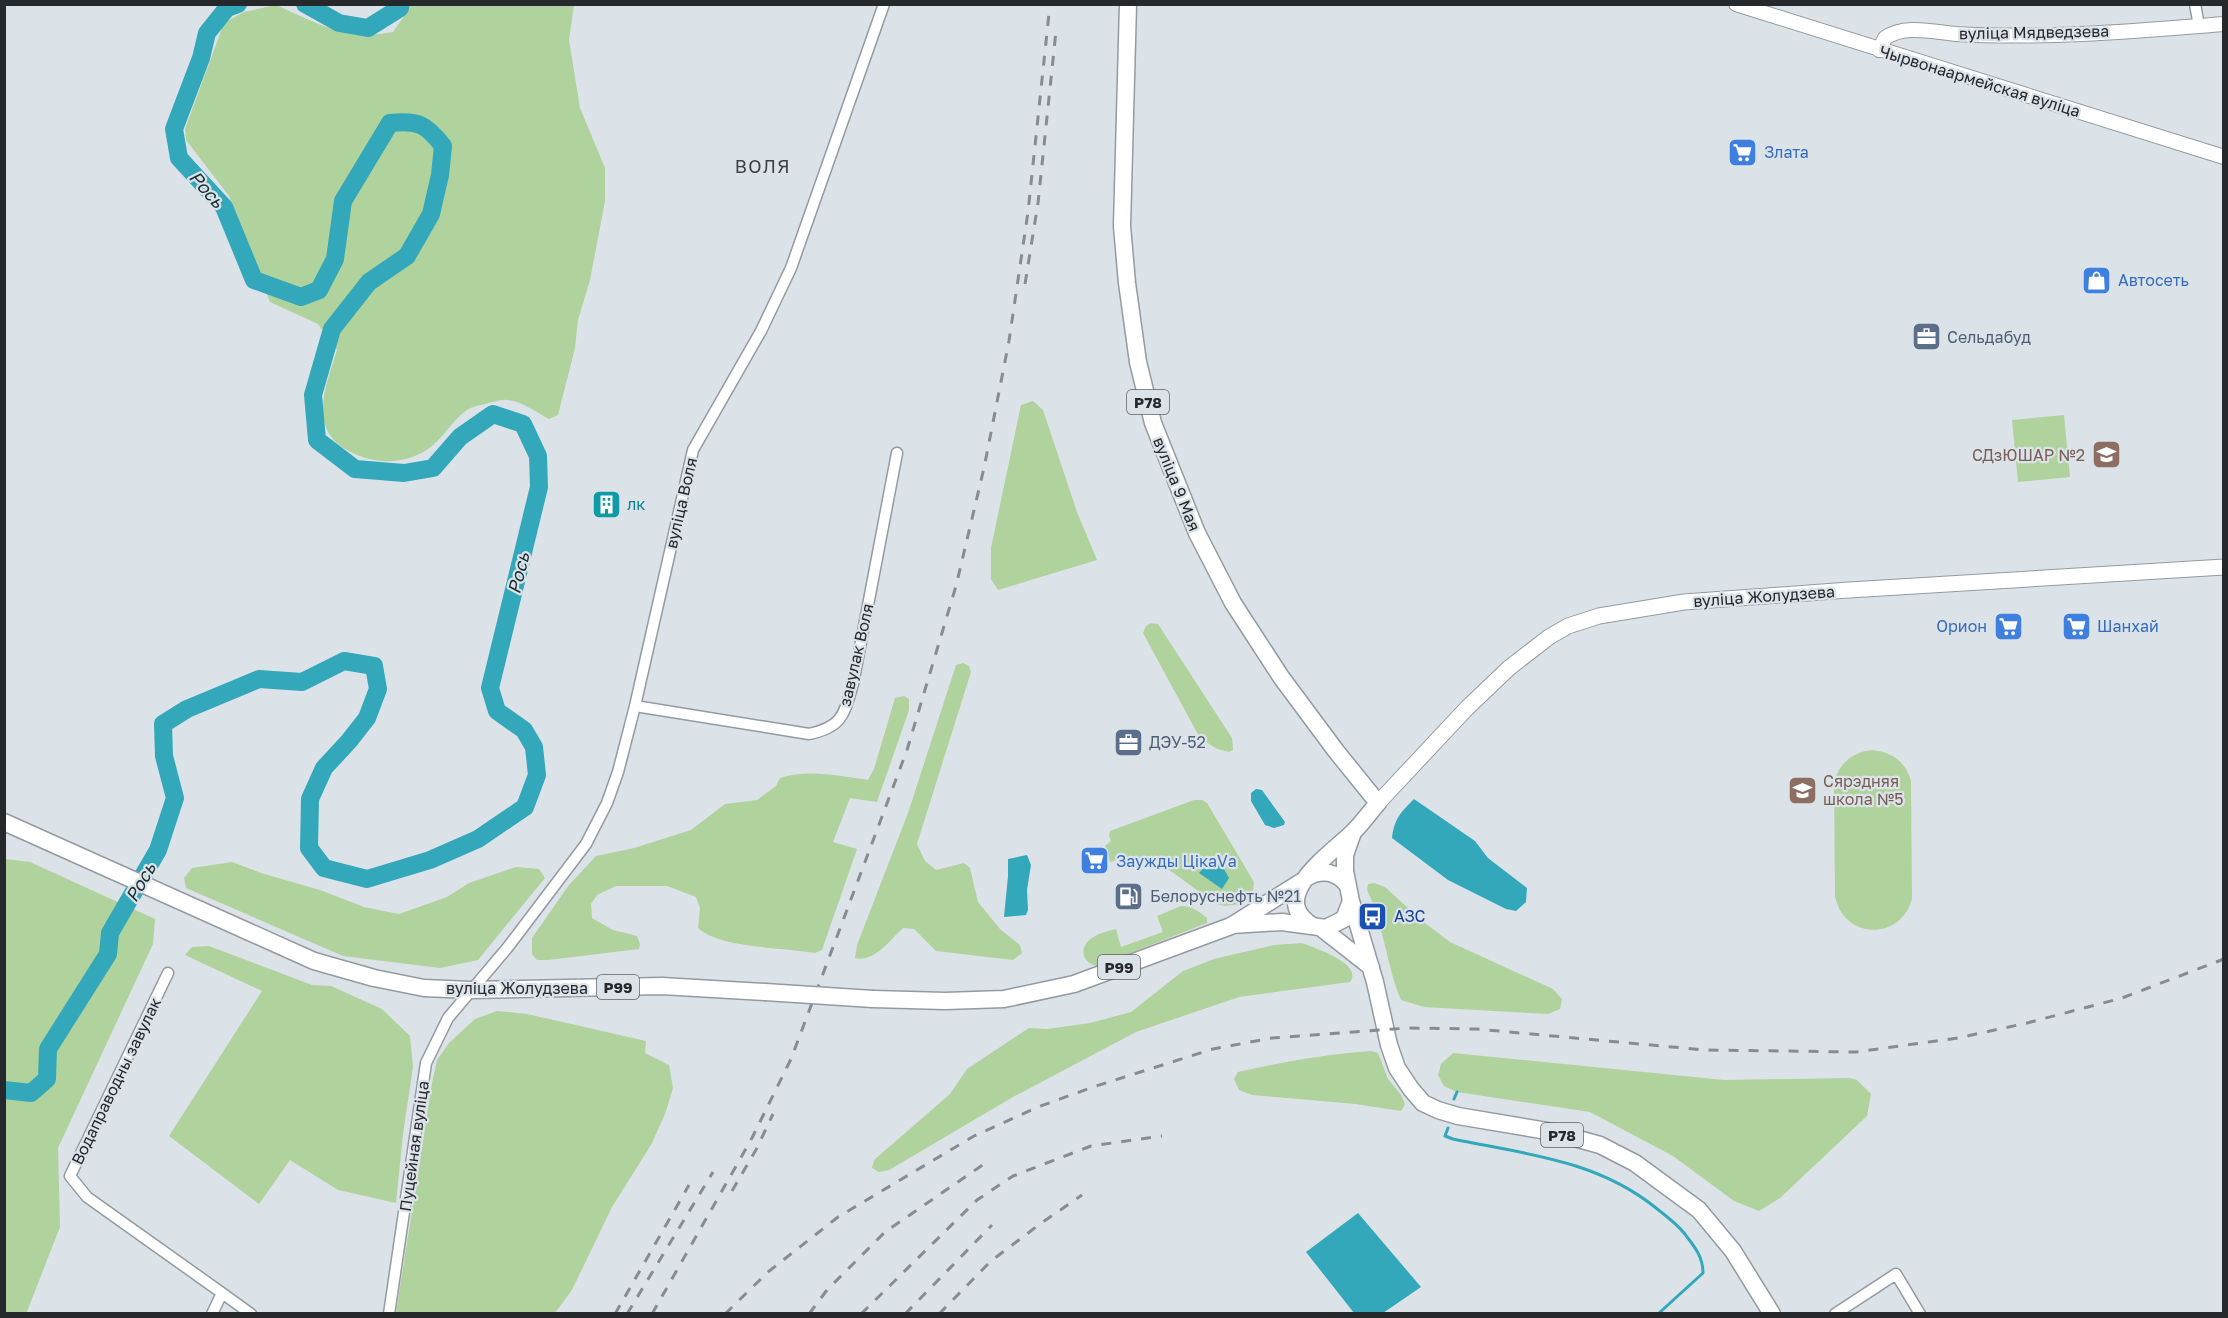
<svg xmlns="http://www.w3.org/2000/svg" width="2228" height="1318" viewBox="0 0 2228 1318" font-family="'Golos Text',sans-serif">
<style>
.green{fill:#b0d29c}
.water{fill:#33a8ba}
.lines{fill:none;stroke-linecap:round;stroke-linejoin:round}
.stream{stroke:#33a8ba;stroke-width:3}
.river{stroke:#33a8ba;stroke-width:18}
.minor-casing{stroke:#939aa1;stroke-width:13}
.tertiary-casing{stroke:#939aa1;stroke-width:16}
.secondary-casing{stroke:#939aa1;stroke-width:17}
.primary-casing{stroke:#939aa1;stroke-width:19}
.minor{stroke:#fff;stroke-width:10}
.tertiary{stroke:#fff;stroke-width:14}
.secondary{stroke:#fff;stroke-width:15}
.primary{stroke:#fff;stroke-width:16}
.rail{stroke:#878c91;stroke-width:3;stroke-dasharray:10 10;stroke-linecap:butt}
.primary-bridge-casing{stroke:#939aa1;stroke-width:19;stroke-linecap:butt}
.primary-bridge{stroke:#fff;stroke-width:16}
.labels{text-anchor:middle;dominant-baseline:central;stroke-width:4.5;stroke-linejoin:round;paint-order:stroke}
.shield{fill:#dbe3e9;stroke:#5c6165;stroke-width:1.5}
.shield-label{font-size:15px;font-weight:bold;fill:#26292c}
.street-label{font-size:16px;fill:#26292c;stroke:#dbe3e9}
.shop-label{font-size:16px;fill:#366cbe;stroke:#dbe3e9;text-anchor:start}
.service-label{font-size:16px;fill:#4e5e75;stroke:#dbe3e9;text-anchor:start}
.education-label{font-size:16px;fill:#785e54;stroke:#dbe3e9;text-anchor:end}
.culture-label{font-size:16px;fill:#0d838f;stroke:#dbe3e9;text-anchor:start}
.transit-label{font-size:16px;fill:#164399;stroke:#dbe3e9;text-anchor:start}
.neighbourhood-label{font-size:18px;letter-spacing:1.5px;fill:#393f45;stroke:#dbe3e9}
.water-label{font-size:18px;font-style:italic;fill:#193236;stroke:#dbe3e9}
</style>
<rect width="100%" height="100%" fill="#dbe3e9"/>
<path class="green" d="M276,5C319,24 345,41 393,32L412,5H574L569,40L580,108L605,168V201L590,280L578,320L575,348L558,415L549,419C536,412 521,401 507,400C502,399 494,402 489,403C482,405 472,406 467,410C452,420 443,439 428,449C401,467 368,464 342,447C308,424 328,380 337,350L318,324L270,302L229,196L186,140L185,129L224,23L244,12Z
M1033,401L1043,410L1077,512L1097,560L998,590L991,579V548L1021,405Z
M2064,415L2070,477L2018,482L2012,420Z
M1151,623L1158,624L1232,738L1233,750L1229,752L1217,749L1200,738L1143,633L1146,626Z
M963,663L969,666L971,672L917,844L925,861L936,870L964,863L970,868L978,902L1000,929L1020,945L1022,953L1013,960L936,951L914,929L903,928C890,940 874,963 855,958L857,945L908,813L956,665Z
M904,696L909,699V710L877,802L850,798L833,842L857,849L822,950L815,953C784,947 721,949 698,928L700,908L696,897L667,886H616L597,895L591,904L592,918L613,930L637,936L640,944L639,949L548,960H537L532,954V938L569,885L596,856L634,848L691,830L725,804L757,800L776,786L780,778C809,769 838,776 868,780L874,769L895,698Z
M1872,750C1892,752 1906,762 1911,781L1912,899C1900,942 1843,939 1835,896L1834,782C1839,763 1853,752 1872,750Z
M1194,800H1202L1207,803L1254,882L1253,892L1242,904L1224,906L1215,903L1161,864L1152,860L1127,867L1124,858L1110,862L1105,846L1111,841L1109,836L1110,831Z
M5,859L30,862L155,919L153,944L58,1148L60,1227L26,1314L4,1313Z
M232,862L261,873L320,890L364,907L399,914L447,897L469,883L516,867L539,869L545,878L478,960L440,968L343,956L186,888L184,878L192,868Z
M1374,883L1385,887L1421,920L1450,942L1553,989L1562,999L1560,1009L1548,1014L1424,1007L1401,1000C1386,964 1384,925 1367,890L1368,884Z
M1181,906C1192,906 1199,911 1207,918V923L1097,966C1082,963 1078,947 1092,938C1099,933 1108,931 1116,929L1121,947L1163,932L1157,916Z
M1302,943C1315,948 1364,964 1350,982L1239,997L1136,1032L1013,1097L889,1170L879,1172L872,1168L874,1160L950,1094L967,1069L1029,1028L1047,1029L1090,1023L1131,1012L1183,971L1214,959L1274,945Z
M209,946L312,985L331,986L382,1009L410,1036L413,1067L403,1134L396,1203L338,1190L290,1160L259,1204L169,1136L262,991L185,955L192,947Z
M497,1011L527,1014L646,1041L645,1053L669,1065L673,1088L665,1114L651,1145L612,1207L572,1290L555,1313H396L432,1083L437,1060L449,1043L475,1019Z
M1371,1051L1378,1053L1388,1079L1401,1095L1405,1104L1401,1111L1355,1104L1252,1095L1239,1090L1234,1079L1238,1072C1283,1062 1326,1054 1371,1051Z
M1453,1053L1724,1080L1849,1078L1857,1080L1871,1094L1867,1116L1780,1198L1759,1211L1734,1201L1673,1156L1590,1112L1457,1092L1444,1086L1438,1075L1441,1064Z"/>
<path class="water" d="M1256,789L1262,790L1285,822L1284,825L1274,828L1265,825L1251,801V793Z
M1414,799L1475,841L1488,858L1527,888L1526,902L1516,911L1506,909L1448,880L1392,838C1394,819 1401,812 1414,799Z
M1027,855L1031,865L1027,890L1028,910L1026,915L1004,917L1008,876V859Z
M1221,864L1229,878L1222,889L1199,873L1205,866Z
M1358,1213L1421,1287L1383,1313H1354L1306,1252Z"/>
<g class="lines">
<path class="stream" d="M1454,1099L1457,1092
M1448,1128L1445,1136L1453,1139C1525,1154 1597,1160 1656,1208C1666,1216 1676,1223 1684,1233C1694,1246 1703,1256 1703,1273L1658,1314"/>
<path class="river" d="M305,4L339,23L368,28L400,8L401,4
M4,1090L31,1093L47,1079L48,1049L108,954L110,933L158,850L175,798L164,756L163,724L187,709L259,679L302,682L344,661L374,666L378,689L367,718L349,741L324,768L310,799L309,848L324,868L367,879L430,860L478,839L525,807L537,775L534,747L524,730L497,711L490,688L539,487L538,456L523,424L493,414L460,437L433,468L404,473L355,469L317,440L313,395L332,329L369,282L407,256L431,214L440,175L443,146C426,124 418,120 390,123L343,201L335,259L319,290L301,297L254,280L224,207L179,158L174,129L201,58L207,33L227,8L238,4"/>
<defs>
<path id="minor" d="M2195,4L2199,26
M635,706L809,734C843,727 844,714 853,684L897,453
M168,973L70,1176L87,1197L222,1293
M212,1314L222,1293L251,1314
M389,1314L426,1063L448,1018L508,947L586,844L607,803L618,772L635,706L693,450L761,331L791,268L884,4
M1835,1314L1896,1274L1920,1314"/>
<path id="tertiary" d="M1736,4L2224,157
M1879,50L1885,38C1904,24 1934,32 1956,34C2045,39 2135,31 2224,24"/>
<path id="secondary" d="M1378,803L1467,708L1509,668L1549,637L1568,626L1599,616L1684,602L1849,590L2224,567"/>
<path id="primary" d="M1128,4L1122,226L1127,283L1138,362L1153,423L1197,533L1233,603L1281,677L1336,751L1378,803C1369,813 1361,825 1351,834C1329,855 1266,898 1313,926
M4,822L314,961L374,978L424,988L470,990L662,986L765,992
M1352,835L1345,855V871L1351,901L1375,982L1389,1045L1397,1068L1411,1089L1423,1103L1438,1110L1458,1116L1553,1132L1600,1145L1635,1163L1699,1210L1733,1251L1772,1314
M1306,878C1322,868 1338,872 1348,886
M1232,925L1282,922L1326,928L1344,919L1351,901
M1320,927L1371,967
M873,999L945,1001L1004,999L1074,984L1231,926L1301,882"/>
</defs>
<use href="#minor" class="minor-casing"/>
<use href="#tertiary" class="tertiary-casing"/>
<use href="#secondary" class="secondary-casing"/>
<use href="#primary" class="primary-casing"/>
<use href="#minor" class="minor"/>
<use href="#tertiary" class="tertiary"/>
<use href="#secondary" class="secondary"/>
<use href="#primary" class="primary"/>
<path class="rail" d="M1025,284L1038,203L1056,31
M732,1191L757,1148L773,1114
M615,1314L689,1185
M627,1314L713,1172
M652,1314L752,1138L791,1059L907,750L956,586L984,468L1009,341L1028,212L1050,4
M725,1314L768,1272L838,1217L974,1136L1038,1107L1093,1087L1213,1049L1272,1038L1408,1028L1477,1029L1705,1050L1856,1052L1958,1038L2027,1023L2122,998L2224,959
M809,1314L827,1290L885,1232L984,1164
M861,1314L977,1200L1013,1176L1091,1146L1162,1136
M905,1314L992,1225
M939,1314L991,1261L1040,1224L1082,1195"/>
<defs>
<path id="primary-bridge" d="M765,992L873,999"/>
</defs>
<use href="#primary-bridge" class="primary-bridge-casing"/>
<use href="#primary-bridge" class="primary-bridge"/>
</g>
<defs>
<symbol id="supermarket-square" viewBox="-11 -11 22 22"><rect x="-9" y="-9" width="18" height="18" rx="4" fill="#3f7fe0" stroke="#dbe3e9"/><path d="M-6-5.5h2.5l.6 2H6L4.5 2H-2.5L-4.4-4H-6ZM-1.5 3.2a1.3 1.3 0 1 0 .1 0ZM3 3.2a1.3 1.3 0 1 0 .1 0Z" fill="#fff"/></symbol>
<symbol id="shop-square" viewBox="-11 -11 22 22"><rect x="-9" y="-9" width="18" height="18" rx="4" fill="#3f7fe0" stroke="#dbe3e9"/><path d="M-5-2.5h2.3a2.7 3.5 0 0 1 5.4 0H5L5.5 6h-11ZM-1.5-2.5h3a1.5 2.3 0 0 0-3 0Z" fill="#fff"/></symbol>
<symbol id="office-square" viewBox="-11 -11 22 22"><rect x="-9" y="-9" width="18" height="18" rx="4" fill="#5c6f8a" stroke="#dbe3e9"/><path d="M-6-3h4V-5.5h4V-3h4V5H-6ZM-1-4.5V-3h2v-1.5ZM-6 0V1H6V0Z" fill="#fff"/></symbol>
<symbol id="school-square" viewBox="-11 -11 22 22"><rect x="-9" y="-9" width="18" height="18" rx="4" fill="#8d6e63" stroke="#dbe3e9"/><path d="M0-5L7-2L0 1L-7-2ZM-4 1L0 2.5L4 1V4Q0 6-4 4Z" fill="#fff"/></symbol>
<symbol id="building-square" viewBox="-11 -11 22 22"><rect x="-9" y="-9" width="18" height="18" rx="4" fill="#0f9aa8" stroke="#dbe3e9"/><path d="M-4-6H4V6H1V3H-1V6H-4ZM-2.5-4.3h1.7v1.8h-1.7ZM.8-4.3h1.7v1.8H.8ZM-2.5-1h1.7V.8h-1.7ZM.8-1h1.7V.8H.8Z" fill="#fff"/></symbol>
<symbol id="fuel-square" viewBox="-11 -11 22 22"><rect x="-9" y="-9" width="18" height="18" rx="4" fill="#5c6f8a" stroke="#dbe3e9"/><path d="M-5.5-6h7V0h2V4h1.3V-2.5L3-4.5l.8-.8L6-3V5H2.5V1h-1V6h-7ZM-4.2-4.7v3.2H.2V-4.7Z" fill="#fff"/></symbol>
<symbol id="bus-square" viewBox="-11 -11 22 22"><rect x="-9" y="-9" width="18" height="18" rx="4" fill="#1a4fb4" stroke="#dbe3e9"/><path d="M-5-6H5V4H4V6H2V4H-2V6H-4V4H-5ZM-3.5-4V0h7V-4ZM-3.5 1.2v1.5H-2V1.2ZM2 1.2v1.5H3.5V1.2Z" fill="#fff"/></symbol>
</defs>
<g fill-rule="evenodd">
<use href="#supermarket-square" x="1726" y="136" width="33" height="33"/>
<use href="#shop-square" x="2080" y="264" width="33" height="33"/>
<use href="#office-square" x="1910" y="320" width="33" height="33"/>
<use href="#school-square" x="2090" y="438" width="33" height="33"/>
<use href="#building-square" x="590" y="488" width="33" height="33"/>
<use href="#supermarket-square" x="1992" y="610" width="33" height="33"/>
<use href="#supermarket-square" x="2060" y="610" width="33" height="33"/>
<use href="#office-square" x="1112" y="726" width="33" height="33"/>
<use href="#school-square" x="1786" y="774" width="33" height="33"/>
<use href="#supermarket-square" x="1078" y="844" width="33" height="33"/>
<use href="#fuel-square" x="1112" y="880" width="33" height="33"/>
<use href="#bus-square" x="1356" y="900" width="33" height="33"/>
</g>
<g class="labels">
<g class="shield">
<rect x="1127" y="390" width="42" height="24" rx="4.5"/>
<rect x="1098" y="955" width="42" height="24" rx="4.5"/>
<rect x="597" y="975" width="42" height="24" rx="4.5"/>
<rect x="1541" y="1123" width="42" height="24" rx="4.5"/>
</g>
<g class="shield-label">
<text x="1148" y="402">Р78</text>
<text x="1119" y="967">Р99</text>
<text x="618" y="987">Р99</text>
<text x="1562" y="1135">Р78</text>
</g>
<g class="street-label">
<text transform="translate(2034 32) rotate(-1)">вуліца Мядведзева</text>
<text transform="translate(1980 81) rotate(17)">Чырвонаармейская вуліца</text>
<text transform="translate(1177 484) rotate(68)">вуліца 9 Мая</text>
<text transform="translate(681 503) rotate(-77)">вуліца Воля</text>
<text transform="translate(1764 596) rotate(-4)">вуліца Жолудзева</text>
<text transform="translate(856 655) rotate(-77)">завулак Воля</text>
<text x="517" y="988">вуліца Жолудзева</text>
<text transform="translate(116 1081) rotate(-64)">Водаправодны завулак</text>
<text transform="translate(414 1146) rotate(-82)">Пуцейная вуліца</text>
</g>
<g class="shop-label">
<text x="1764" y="152">Злата</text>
<text x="2118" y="280">Автосеть</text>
<text x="1987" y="626" text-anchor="end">Орион</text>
<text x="2097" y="626">Шанхай</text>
<text x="1116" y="861">Заужды ЦікаVа</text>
</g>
<g class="service-label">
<text x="1947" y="337">Сельдабуд</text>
<text x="1149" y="742">ДЭУ-52</text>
<text x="1150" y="896">Белоруснефть №21</text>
</g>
<g class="education-label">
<text x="2085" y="455">СДзЮШАР №2</text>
<text x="1823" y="781" text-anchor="start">Сярэдняя<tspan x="1823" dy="18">школа №5</tspan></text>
</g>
<g class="culture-label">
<text x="627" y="504">лк</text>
</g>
<g class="transit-label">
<text x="1394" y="916">АЗС</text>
</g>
<g class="neighbourhood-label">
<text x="763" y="166">ВОЛЯ</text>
</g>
<g class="water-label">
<text transform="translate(207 189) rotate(49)">Рось</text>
<text transform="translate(518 573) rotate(-76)">Рось</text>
<text transform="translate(140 882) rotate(-60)">Рось</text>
</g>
</g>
<rect width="2228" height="1318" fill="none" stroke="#26292c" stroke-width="12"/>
</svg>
